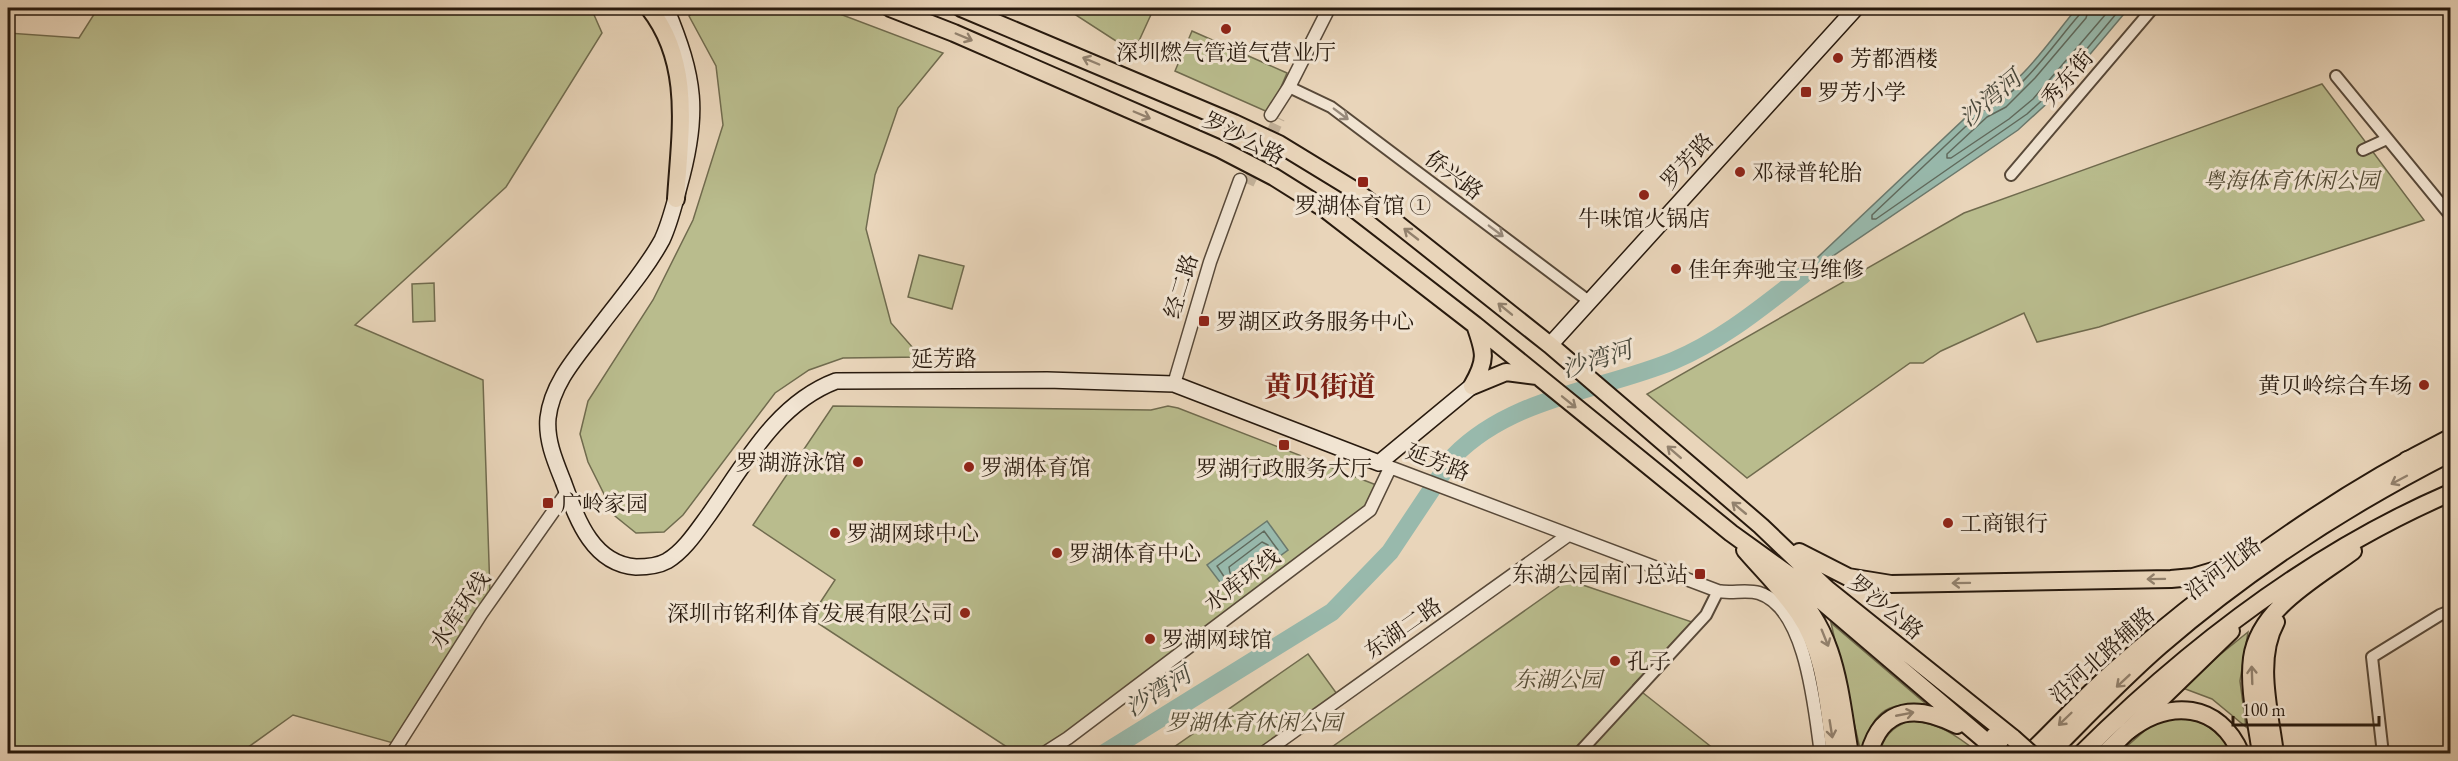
<svg xmlns="http://www.w3.org/2000/svg" width="2458" height="761" viewBox="0 0 2458 761" font-family="'EB Garamond','Noto Serif SC',serif">
<style>
.green{fill:#b9bc8d;stroke:#706b4e;stroke-width:1.5}
.water{fill:#98b9ac;stroke:#6b796d;stroke-width:1.5}
.lines{fill:none;stroke-linecap:round;stroke-linejoin:round}
.shore{stroke:#606a5d;stroke-width:1.5}
.river{stroke:#98b9ac;stroke-width:18}
.tertiary-tunnel{stroke:#c2b098;stroke-width:12;stroke-dasharray:12 6;stroke-linecap:butt}
.minor-casing{stroke:#584939;stroke-width:14}
.tertiary-casing{stroke:#584939;stroke-width:15}
.secondary-casing{stroke:#281a0e;stroke-width:18}
.primary-casing{stroke:#281a0e;stroke-width:20}
.trunk-casing{stroke:#281a0e;stroke-width:20}
.minor{stroke:#f1e4d2;stroke-width:10}
.tertiary{stroke:#f1e4d2;stroke-width:12}
.secondary{stroke:#f1e4d2;stroke-width:15}
.primary{stroke:#e9d5ba;stroke-width:16}
.trunk{stroke:#e9d5ba;stroke-width:16}
.trunk-bridge-casing{stroke:#281a0e;stroke-width:20;stroke-linecap:butt}
.trunk-bridge{stroke:#e9d5ba;stroke-width:16}
.oneway{stroke:#92816d}
.oneway2{stroke:#97897a}
.poi-dot{fill:#8f2418;stroke:#f1e4d2;stroke-width:2}
.labels{text-anchor:middle;dominant-baseline:central;stroke-width:6;stroke-linejoin:round;paint-order:stroke}
.poi-label{font-size:22px;fill:#281a0e;stroke:#f1e4d2;text-anchor:start}
.street-label{font-size:22px;fill:#281a0e;stroke:#f1e4d2}
.park-label{font-size:22px;font-style:italic;fill:#544b34;stroke:#f1e4d2}
.water-label{font-size:24px;font-style:italic;fill:#4a4a3d;stroke:#f1e4d2}
.district-label{font-size:28px;font-weight:bold;fill:#7a1f14;stroke:#f1e4d2}
</style>
<rect width="100%" height="100%" fill="#e9d5ba"/>
<filter id="stains"><feTurbulence type="fractalNoise" baseFrequency=".00333" numOctaves="4"/><feColorMatrix values="0 0 0 0 .2 0 0 0 0 .09 0 0 0 0 .02 0 0 0 .5 -.17"/></filter>
<radialGradient id="worn" r=".72"><stop offset=".6" stop-color="#630" stop-opacity="0"/><stop offset="1" stop-color="#630" stop-opacity=".3"/></radialGradient>
<path class="green" d="M98,8H591L602,33L506,187L355,325L483,380L490,593L393,743L293,715L240,753H8V33L79,38Z
M700,8H824L943,53L898,108L875,175L866,229L891,323L921,357L843,358L809,370L775,393L683,515L664,532L636,533L615,516L588,462L580,434L588,401L653,300L693,220L723,125L716,66L689,16Z
M1065,8H1154L1138,43L1116,41Z
M1192,31L1287,73L1270,113L1175,71Z
M2322,84L2424,220L2099,327L2037,342L2024,313L1941,351L1923,363H1910L1747,478L1647,394L1964,213Z
M919,255L964,266L952,309L908,297Z
M434,283L435,321L413,322L412,284Z
M833,406L1151,410L1168,406L1178,408L1384,488L1372,513L1071,743L1047,753H1016L810,618L835,580L753,525Z
M1568,580L1692,622L1633,685L1719,753L1322,754Z
M1831,623L1926,704C1882,703 1874,712 1861,753Z
M2248,632L2240,681L2246,727L2212,699L2180,687Z
M1308,654L1337,694L1253,753L1164,754Z
M2167,715C2200,720 2215,724 2233,754H2118L2157,720Z
M1909,721C1937,721 1957,736 1979,753L1879,754C1884,736 1892,727 1909,721Z"/>
<path class="water" d="M2077,8H2129L2054,97L2018,130L1783,290L1979,105C2020,88 2049,41 2077,8Z
M1267,521L1288,550L1229,594L1207,565Z"/>
<g class="lines">
<path class="shore" d="M2081,8L2080,14C2051,47 2023,92 1982,111L1872,215V219H1876L2027,114L2050,93L2121,8
M2089,8L2086,18L2035,78L2006,107L1987,117L1947,154V158H1951L2009,119L2033,99L2111,8
M1264,531L1278,550L1229,584L1217,566Z
M1262,542L1268,545L1267,549L1234,574L1230,573L1229,567Z"/>
<path class="river" d="M1103,754L1332,612L1390,552L1454,456C1512,397 1599,391 1673,361C1721,341 1762,307 1802,276"/>
<path class="tertiary-tunnel" d="M1248,184L1279,118"/>
<defs>
<path id="minor" d="M2336,76L2450,215
M1289,87L1331,107L1590,302
M2363,150L2387,139
M2011,175L2153,8
M1578,754L1706,615L1718,591
M2383,754L2372,657L2440,615L2450,611"/>
<path id="tertiary" d="M1271,115L1289,87L1329,8
M1174,384L1210,262L1240,180
M1379,463L1718,591C1731,594 1746,589 1759,593C1807,608 1815,712 1821,754
M328,754H334
M392,754L481,614L567,492
M1043,754L1068,738L1370,510L1390,468
M1262,754L1567,536"/>
<path id="secondary" d="M666,8C695,78 700,113 679,187C674,205 670,223 662,240C645,271 621,298 600,326C579,354 552,382 548,418C546,440 555,461 563,481C576,516 591,564 636,567C645,567 658,566 667,561C684,551 697,531 708,516C744,466 775,404 836,381L1047,380L1174,384L1379,463L1472,386
M1550,345L1856,8"/>
<path id="primary" d="M2029,754C2059,725 2087,694 2117,668C2220,578 2329,499 2450,438
M2104,754L2231,631"/>
<path id="trunk" d="M649,8C693,64 680,133 676,199
M890,8L954,33L1220,149L1274,177L1325,209L1475,325L1731,533L1799,582L2001,754
M961,8L1234,123L1279,144L1356,191L1550,345L1761,526L1827,589L2013,738
M1472,386L1506,372L1537,376
M1472,386C1487,360 1485,353 1475,325
M2407,460L2438,451
M1745,550C1763,571 1784,591 1799,614C1826,653 1828,708 1835,754
M1799,552L1848,577L1891,584L2171,579L2193,577L2253,559
M1787,585C1837,631 1839,690 1850,754
M2128,731C2169,699 2219,702 2241,754
M1994,736L2016,754
M1869,754C1882,705 1918,705 1957,725
M2049,754C2085,718 2121,680 2160,646C2249,569 2346,506 2450,453
M2081,754C2189,647 2311,553 2450,493
M2261,754C2257,723 2248,689 2252,658C2259,608 2317,578 2353,551
M2275,754C2270,712 2255,660 2276,622"/>
</defs>
<use href="#minor" class="minor-casing"/>
<use href="#tertiary" class="tertiary-casing"/>
<use href="#secondary" class="secondary-casing"/>
<use href="#primary" class="primary-casing"/>
<use href="#trunk" class="trunk-casing"/>
<use href="#minor" class="minor"/>
<use href="#tertiary" class="tertiary"/>
<use href="#secondary" class="secondary"/>
<use href="#primary" class="primary"/>
<use href="#trunk" class="trunk"/>
<defs>
<path id="trunk-bridge" d="M2013,738L2031,754"/>
</defs>
<use href="#trunk-bridge" class="trunk-bridge-casing"/>
<use href="#trunk-bridge" class="trunk-bridge"/>
</g>
<defs><path id="oneway-shaft" d="M-6 0H5M1.5-3L5.5 0L1.5 3" fill="none" stroke-width="1.6" stroke-linecap="round" stroke-linejoin="round" transform="scale(1.5)"/></defs>
<g class="oneway">
<use href="#oneway-shaft" transform="translate(964 37) rotate(23)"/>
<use href="#oneway-shaft" transform="translate(1091 61) rotate(-157)"/>
<use href="#oneway-shaft" transform="translate(1142 115) rotate(23)"/>
<use href="#oneway-shaft" transform="translate(1411 234) rotate(-142)"/>
<use href="#oneway-shaft" transform="translate(1505 309) rotate(-141)"/>
<use href="#oneway-shaft" transform="translate(1569 402) rotate(39)"/>
<use href="#oneway-shaft" transform="translate(1674 452) rotate(-139)"/>
<use href="#oneway-shaft" transform="translate(2399 480) rotate(152)"/>
<use href="#oneway-shaft" transform="translate(1739 508) rotate(-140)"/>
<use href="#oneway-shaft" transform="translate(2156 579) rotate(179)"/>
<use href="#oneway-shaft" transform="translate(1961 583) rotate(179)"/>
<use href="#oneway-shaft" transform="translate(1825 638) rotate(68)"/>
<use href="#oneway-shaft" transform="translate(2252 675) rotate(-92)"/>
<use href="#oneway-shaft" transform="translate(2123 681) rotate(137)"/>
<use href="#oneway-shaft" transform="translate(1905 714) rotate(-11)"/>
<use href="#oneway-shaft" transform="translate(2065 719) rotate(136)"/>
<use href="#oneway-shaft" transform="translate(1831 729) rotate(81)"/>
</g>
<g class="oneway2">
<use href="#oneway-shaft" transform="translate(1341 114) rotate(37)"/>
<use href="#oneway-shaft" transform="translate(1496 231) rotate(37)"/>
</g>
<g class="poi-dot">
<circle cx="1226" cy="29" r="6"/>
<circle cx="1838" cy="58" r="6"/>
<rect x="1800" y="86" width="12" height="12" rx="3"/>
<circle cx="1740" cy="172" r="6"/>
<rect x="1357" y="176" width="12" height="12" rx="3"/>
<circle cx="1644" cy="195" r="6"/>
<circle cx="1676" cy="269" r="6"/>
<rect x="1198" y="315" width="12" height="12" rx="3"/>
<circle cx="2424" cy="385" r="6"/>
<rect x="1278" y="439" width="12" height="12" rx="3"/>
<circle cx="858" cy="462" r="6"/>
<circle cx="969" cy="467" r="6"/>
<rect x="542" y="497" width="12" height="12" rx="3"/>
<circle cx="1948" cy="523" r="6"/>
<circle cx="835" cy="533" r="6"/>
<circle cx="1057" cy="553" r="6"/>
<rect x="1694" y="568" width="12" height="12" rx="3"/>
<circle cx="965" cy="613" r="6"/>
<circle cx="1150" cy="639" r="6"/>
<circle cx="1615" cy="661" r="6"/>
</g>
<g class="labels">
<g class="poi-label">
<text x="1226" y="52" text-anchor="middle">深圳燃气管道气营业厅</text>
<text x="1850" y="58">芳都酒楼</text>
<text x="1818" y="92">罗芳小学</text>
<text x="1752" y="172">邓禄普轮胎</text>
<text x="1363" y="205" text-anchor="middle">罗湖体育馆 ①</text>
<text x="1644" y="218" text-anchor="middle">牛味馆火锅店</text>
<text x="1688" y="269">佳年奔驰宝马维修</text>
<text x="1216" y="321">罗湖区政务服务中心</text>
<text x="2412" y="385" text-anchor="end">黄贝岭综合车场</text>
<text x="846" y="462" text-anchor="end">罗湖游泳馆</text>
<text x="981" y="467">罗湖体育馆</text>
<text x="1284" y="468" text-anchor="middle">罗湖行政服务大厅</text>
<text x="560" y="503">广岭家园</text>
<text x="1960" y="523">工商银行</text>
<text x="847" y="533">罗湖网球中心</text>
<text x="1069" y="553">罗湖体育中心</text>
<text x="1688" y="574" text-anchor="end">东湖公园南门总站</text>
<text x="953" y="613" text-anchor="end">深圳市铭利体育发展有限公司</text>
<text x="1162" y="639">罗湖网球馆</text>
<text x="1627" y="661">孔子</text>
</g>
<g class="street-label">
<text transform="translate(2067 78) rotate(-49)">秀东街</text>
<text transform="translate(1244 138) rotate(27)">罗沙公路</text>
<text transform="translate(1687 161) rotate(-48)">罗芳路</text>
<text transform="translate(1454 175) rotate(37)">侨兴路</text>
<text transform="translate(1181 286) rotate(-73)">经二路</text>
<text x="944" y="358">延芳路</text>
<text transform="translate(1438 462) rotate(21)">延芳路</text>
<text transform="translate(2223 568) rotate(-37)">沿河北路</text>
<text transform="translate(1242 580) rotate(-37)">水库环线</text>
<text transform="translate(1886 607) rotate(39)">罗沙公路</text>
<text transform="translate(460 610) rotate(-56)">水库环线</text>
<text transform="translate(1403 628) rotate(-35)">东湖二路</text>
<text transform="translate(2102 655) rotate(-42)">沿河北路辅路</text>
</g>
<g class="park-label">
<text x="2291" y="180">粤海体育休闲公园</text>
<text x="1558" y="679">东湖公园</text>
<text x="1254" y="722">罗湖体育休闲公园</text>
</g>
<g class="water-label">
<text transform="translate(1990 98) rotate(-40)">沙湾河</text>
<text transform="translate(1597 359) rotate(-17)">沙湾河</text>
<text transform="translate(1158 691) rotate(-32)">沙湾河</text>
</g>
<g class="district-label">
<text x="1320" y="386">黄贝街道</text>
</g>
</g>
<rect width="2458" height="761" fill="none" stroke="#e9d5ba" stroke-width="30"/>
<rect x="9" y="9" width="2440" height="743" fill="none" stroke="#281a0e" stroke-width="3"/>
<rect x="15" y="15" width="2428" height="731" fill="none" stroke="#281a0e" stroke-width="1.5"/>
<path d="M2233 716v9h146v-9" fill="none" stroke="#281a0e" stroke-width="3"/>
<text x="2242" y="716" font-size="18" fill="#281a0e" stroke="#f1e4d2" stroke-width="4.5" paint-order="stroke">100 m</text>
<rect width="100%" height="100%" filter="url(#stains)"/>
<rect width="100%" height="100%" fill="url(#worn)"/>
</svg>
